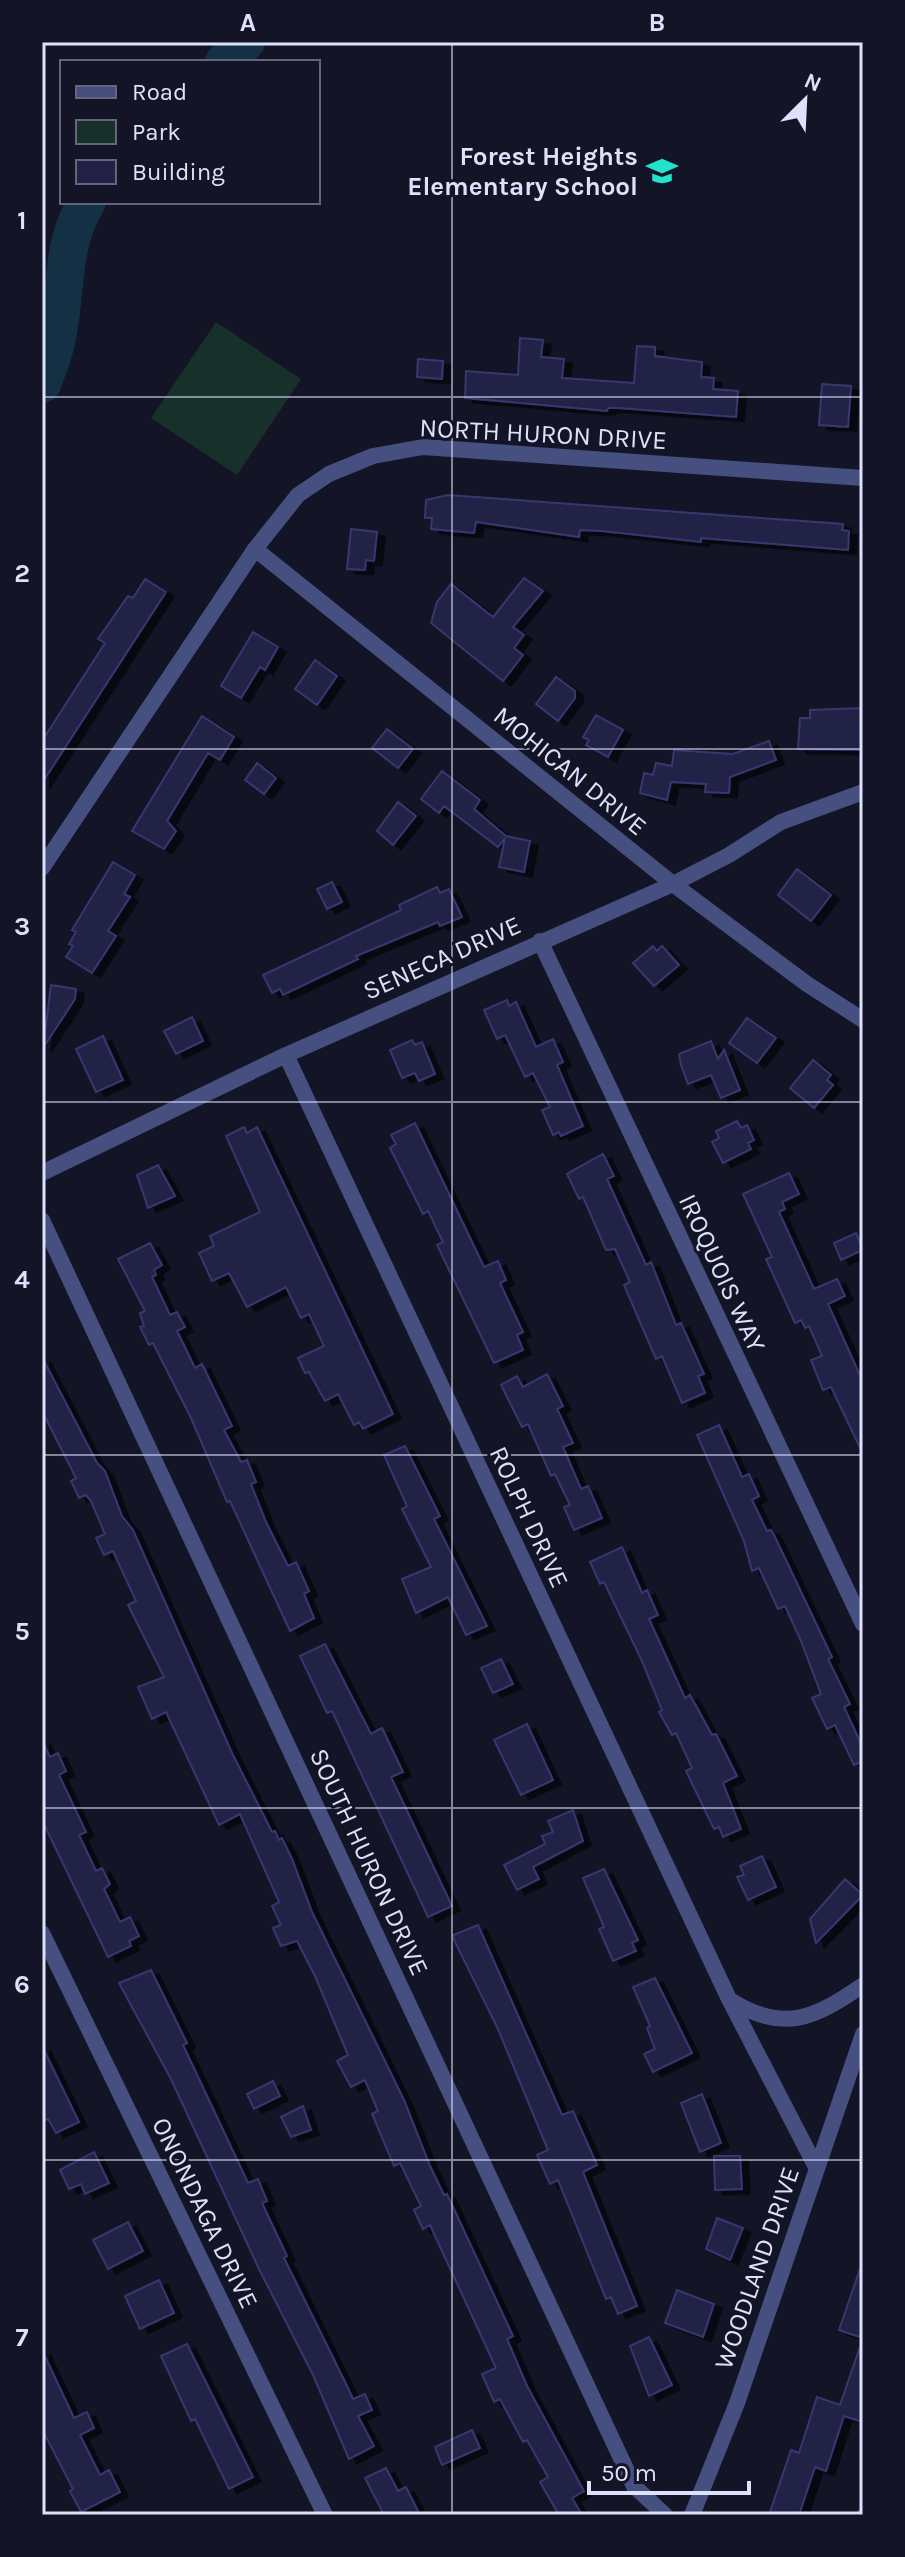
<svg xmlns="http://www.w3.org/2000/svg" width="905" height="2557" viewBox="0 0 905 2557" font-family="Karla,sans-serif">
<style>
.green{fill:#17302a}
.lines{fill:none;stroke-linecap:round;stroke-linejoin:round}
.river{stroke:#143045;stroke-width:38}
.building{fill:#222246;stroke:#37376f;stroke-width:2;filter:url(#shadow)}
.lane{stroke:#454f80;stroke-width:12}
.street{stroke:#454f80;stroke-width:16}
.grid{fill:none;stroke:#dee1fb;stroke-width:2;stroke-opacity:0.55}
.labels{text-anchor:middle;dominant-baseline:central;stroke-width:6;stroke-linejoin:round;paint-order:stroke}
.poi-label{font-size:26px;font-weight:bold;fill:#dee1fb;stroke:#141427;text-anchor:end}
.street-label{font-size:26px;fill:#dee1fb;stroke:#141427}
.neatline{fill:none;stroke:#dee1fb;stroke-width:3}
.grid-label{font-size:26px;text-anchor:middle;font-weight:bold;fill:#dee1fb}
</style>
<defs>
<filter id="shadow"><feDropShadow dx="8" dy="4.5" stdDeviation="0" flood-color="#0009"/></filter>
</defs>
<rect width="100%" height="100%" fill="#141427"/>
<path class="green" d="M216,322L301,379L237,475L151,418Z"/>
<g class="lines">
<path class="river" d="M224,62L246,42
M42,384C47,370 53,356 56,342C67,296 60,243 87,202"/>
</g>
<path class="building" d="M520,338L543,340L541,357L564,359L562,378L634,383L637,346L655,347V356L702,362L701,377L714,378L713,389L738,391L736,417L619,408H608L607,411L465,398L466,371L518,375Z
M418,359L443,361L442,379L417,377Z
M822,384L851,386L848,427L819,425Z
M448,495L843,524L842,530L849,531L848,550L701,538V542L602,531L580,530L579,537L476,522L474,533L431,529L432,518H425L426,500Z
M351,529L377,532L374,561L366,560L365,570L347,569Z
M524,578L543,591L513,627L524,635L514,648L523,655L503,681L431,623L437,602L451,584L493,617Z
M145,579L166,592L42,783V741L105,643L98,639L128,596L133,598Z
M253,632L278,647L265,670L260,667L241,698L221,686Z
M315,660L337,676L317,705L295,689Z
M556,677L575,691V698L558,721L536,704Z
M863,708V750L798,749L800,718H810V710Z
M596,715L623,730L608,757L586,745L589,740L583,737Z
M202,716L234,737L220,760L208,753L167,821L176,831L164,849L132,831Z
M387,729L413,749L398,768L372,748Z
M769,741L776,760L730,777L729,793L705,792L706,784L671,782L667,800L640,793L644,773L653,775L656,763L672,766L674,750L733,754Z
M257,763L276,778L264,794L245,780Z
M442,771L480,800L474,809L506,836L530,841L524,872L499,867L505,838L498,847L444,806L439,813L421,799Z
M398,802L416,816L393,845L377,831Z
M113,862L135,875L124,894L130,897L108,931L116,936L92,973L66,957L73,946L69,944L76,932L72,930Z
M797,869L831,895L811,921L778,895Z
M332,882L342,902L327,909L317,889Z
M437,887L440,893L449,889L462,917L440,926L438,922L356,956L358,959L283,995L280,989L272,993L263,975L401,910L399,905Z
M653,946L657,951L662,946L679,965L654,986L633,963Z
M51,985L76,989L75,999L43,1048Z
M507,1000L509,1006L516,1002L536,1047L553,1039L563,1062L557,1065L583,1126L561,1136L559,1132L553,1135L542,1110L550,1107L533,1073L525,1077L509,1043L505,1035L497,1039L484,1010Z
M192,1017L203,1041L176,1054L164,1031Z
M747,1018L776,1038L757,1063L729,1043Z
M103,1036L123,1080L96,1092L76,1049Z
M412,1040L415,1045L422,1042L435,1074L419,1081L415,1073L402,1078L390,1050Z
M711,1041L718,1059L724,1050L740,1090L721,1098L711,1075L688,1084L681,1065L679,1054Z
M813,1060L831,1075L827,1080L833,1085L814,1108L790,1088Z
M737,1121L741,1128L747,1125L754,1140L748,1143L751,1149L723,1163L712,1142L719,1138L716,1131Z
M415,1123L484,1267L498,1261L506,1280L500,1283L523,1332L517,1335L523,1350L494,1363L437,1245L443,1242L428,1211L423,1214L390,1148L396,1144L391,1135Z
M244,1127L247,1133L257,1127L393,1414L363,1429L359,1422L354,1425L338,1394L325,1401L309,1372L305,1373L298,1358L324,1346L309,1314L301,1318L286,1287L247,1307L229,1273L212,1281L199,1253L214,1246L210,1236L260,1212L226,1136Z
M603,1154L614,1176L607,1179L646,1265L651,1262L676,1325L681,1323L704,1374L698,1376L705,1393L682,1403L662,1356L656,1359L643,1329L624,1285L630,1282L615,1249L606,1250L583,1197L579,1199L567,1174Z
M158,1165L175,1196L148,1208L137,1175Z
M789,1173L799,1194L782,1202L785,1209L779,1212L814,1289L837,1279L845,1296L828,1304L863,1382V1454L831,1387L823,1390L811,1360L822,1356L809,1326L805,1328L801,1320L795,1323L766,1259L772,1257L743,1194Z
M856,1233L863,1250L841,1260L834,1243Z
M150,1243L162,1265L154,1270L156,1275L152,1277L170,1315L177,1312L185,1327L177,1331L195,1368L202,1364L232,1426L224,1430L241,1462L247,1460L256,1482L251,1484L266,1522L288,1566L296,1562L309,1591L304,1594L314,1618L290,1631L230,1501L227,1502L191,1418L153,1343L149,1345L140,1327L144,1326L140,1313L145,1311L118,1259Z
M42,1357L97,1463L105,1471L122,1516L133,1530L232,1753L272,1832L275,1831L279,1840L282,1838L292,1859L312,1912L404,2100L430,2166L444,2195L447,2194L513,2336L507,2339L527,2386L584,2491L572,2498L582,2515H559L540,2482L548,2477L527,2440L523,2442L500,2399L494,2402L482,2374L496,2368L430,2225L423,2229L414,2210L421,2206L400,2163L394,2166L372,2114L378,2111L365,2080L351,2087L337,2061L348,2055L315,1976L297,1941L281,1946L273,1928L281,1925L272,1906L279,1902L240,1814L219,1825L166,1712L152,1719L138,1687L164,1677L128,1605L136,1601L113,1551L104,1555L96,1538L105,1534L91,1501L86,1495L79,1498L71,1481L76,1478L42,1411Z
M547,1374L563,1406L557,1409L573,1443L563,1447L581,1489L588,1486L602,1518L574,1530L564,1507L570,1505L555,1474L551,1476L528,1424L522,1427L501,1385L517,1376L523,1387Z
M719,1425L742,1477L749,1474L759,1496L752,1500L767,1531L771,1530L775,1537L832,1657L828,1659L850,1704L844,1707L863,1748V1761L854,1765L835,1725L827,1729L812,1698L821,1694L801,1641L785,1606L778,1609L759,1568L752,1571L744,1541L697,1435Z
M405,1446L440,1516L434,1519L487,1626L466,1635L448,1597L416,1613L402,1579L431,1567L402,1509L407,1506L384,1455Z
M622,1547L642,1593L647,1590L658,1615L649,1619L685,1698L690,1695L712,1735L716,1734L737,1776L723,1783L741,1829L723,1837L719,1827L714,1829L686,1771L692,1768L676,1733L672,1735L659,1712L662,1710L642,1661L604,1582L600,1584L590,1562Z
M325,1644L371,1734L382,1728L403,1772L391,1777L452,1906L428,1917L332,1711L327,1713L300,1656Z
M501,1659L513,1684L493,1693L481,1668Z
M527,1724L553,1780L521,1795L494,1740Z
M42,1740L50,1757L58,1753L66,1771L59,1775L86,1832L79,1835L96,1871L102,1868L110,1884L104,1889L120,1922L130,1917L139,1936L129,1941L131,1946L108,1957L42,1820Z
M573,1810L583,1841L533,1867L539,1879L517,1890L504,1865L545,1844L542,1836L553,1832L548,1821Z
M762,1856L776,1887L748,1900L737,1877L744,1875L740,1866Z
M604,1869L638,1940L632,1943L636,1951L613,1961L599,1929L604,1927L583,1878Z
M845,1879L863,1895L816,1943L810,1919Z
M478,1925L562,2115L573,2111L597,2165L583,2172L637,2306L618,2314L611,2297L606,2299L558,2180L550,2184L537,2155L548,2150L498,2029L454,1940L453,1935Z
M151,1970L187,2043L183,2045L248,2183L258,2179L267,2201L262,2203L287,2256L284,2258L346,2384L353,2399L365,2394L372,2410L358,2416L374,2446L349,2459L313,2375L259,2269L171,2079L119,1983Z
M655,1978L692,2053L653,2072L644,2054L655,2049L647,2028L650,2026L633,1987Z
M42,2046L79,2122L56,2133L48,2119L42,2121Z
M273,2081L280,2096L254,2109L247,2094Z
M702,2094L721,2143L700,2152L681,2103Z
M303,2106L311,2130L291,2137L281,2117Z
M94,2152L109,2183L85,2194L81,2184L69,2189L60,2170Z
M714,2156H740L742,2189L715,2190Z
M717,2218L743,2228L730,2260L706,2249Z
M128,2222L143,2251L108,2269L93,2240Z
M860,2269H863V2338L839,2330Z
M159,2280L174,2313L140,2329L125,2296Z
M677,2290L714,2304L703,2337L665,2323Z
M649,2337L672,2385L649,2396L630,2346Z
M187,2344L253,2477L229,2489L195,2419L191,2421L161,2356Z
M860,2347L863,2422L844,2416L826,2471L815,2467L799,2515H769L791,2450L799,2453L817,2397L840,2405Z
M42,2350L74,2418L87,2412L94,2428L80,2435L100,2475L109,2470L120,2492L81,2512L70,2491L73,2489L42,2429Z
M472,2430L480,2448L442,2465L435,2447Z
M386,2468L398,2491L406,2487L420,2515H384L365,2478Z"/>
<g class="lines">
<path class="lane" d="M863,2515V2514"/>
<path class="street" d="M255,549L673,884L807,984L863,1020
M42,868L255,549L298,495L329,474L373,456L423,447L863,478
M540,941L863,1624
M286,1055L729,1999L816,2167
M42,1173L286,1055L673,884L729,855L781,822L863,792
M42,1220L634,2486L665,2515
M42,1933L325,2515
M730,2000C784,2034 815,2018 863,1985
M692,2515L737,2403L863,2034"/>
</g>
<path class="grid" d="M452,42V2515M42,397H863M42,749H863M42,1102H863M42,1455H863M42,1808H863M42,2160H863"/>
<defs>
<symbol id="school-bare" viewBox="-9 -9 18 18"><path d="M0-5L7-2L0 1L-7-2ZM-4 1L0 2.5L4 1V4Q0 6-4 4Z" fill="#22e2ce" stroke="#141427" stroke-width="2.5" paint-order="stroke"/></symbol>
</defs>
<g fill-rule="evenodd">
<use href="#school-bare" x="640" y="149" width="44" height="44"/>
</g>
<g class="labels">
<g class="poi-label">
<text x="638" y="156">Forest Heights<tspan x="638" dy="30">Elementary School</tspan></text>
</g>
<g class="street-label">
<text transform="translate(543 434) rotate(3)">NORTH HURON DRIVE</text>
<text transform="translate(570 771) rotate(39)">MOHICAN DRIVE</text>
<text transform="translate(442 958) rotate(-24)">SENECA DRIVE</text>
<text transform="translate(722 1273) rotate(65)">IROQUOIS WAY</text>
<text transform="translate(529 1517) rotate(65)">ROLPH DRIVE</text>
<text transform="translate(369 1862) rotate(65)">SOUTH HURON DRIVE</text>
<text transform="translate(205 2213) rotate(64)">ONONDAGA DRIVE</text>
<text transform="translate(757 2268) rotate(-71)">WOODLAND DRIVE</text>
</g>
</g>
<rect width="905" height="2557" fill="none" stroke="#141427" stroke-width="88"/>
<rect x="60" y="60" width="260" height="144" fill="#141427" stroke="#65667c" stroke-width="2"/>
<rect x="76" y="86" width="40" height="12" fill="#454f80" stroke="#65667c" stroke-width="2"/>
<text x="132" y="100" font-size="24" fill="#dee1fb">Road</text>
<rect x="76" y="120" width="40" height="24" fill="#17302a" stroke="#65667c" stroke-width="2"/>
<text x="132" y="140" font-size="24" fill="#dee1fb">Park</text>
<rect x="76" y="160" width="40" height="24" fill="#222246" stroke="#65667c" stroke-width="2"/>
<text x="132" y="180" font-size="24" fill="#dee1fb">Building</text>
<g transform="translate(805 100) rotate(24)" stroke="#141427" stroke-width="6" paint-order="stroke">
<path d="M0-6L14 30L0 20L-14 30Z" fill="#dee1fb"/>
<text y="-12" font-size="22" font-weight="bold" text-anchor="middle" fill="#dee1fb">N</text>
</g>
<path d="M589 2481v12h160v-12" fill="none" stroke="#dee1fb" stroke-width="4"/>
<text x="601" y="2481" font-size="24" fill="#dee1fb" stroke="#141427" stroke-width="6" paint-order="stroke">50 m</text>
<rect x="44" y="44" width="817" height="2469" class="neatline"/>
<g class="grid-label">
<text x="248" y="31">A</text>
<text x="657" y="31">B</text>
<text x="22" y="229">1</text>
<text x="22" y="582">2</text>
<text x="22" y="935">3</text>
<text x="22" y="1288">4</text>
<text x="22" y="1640">5</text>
<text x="22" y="1993">6</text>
<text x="22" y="2346">7</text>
</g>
</svg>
